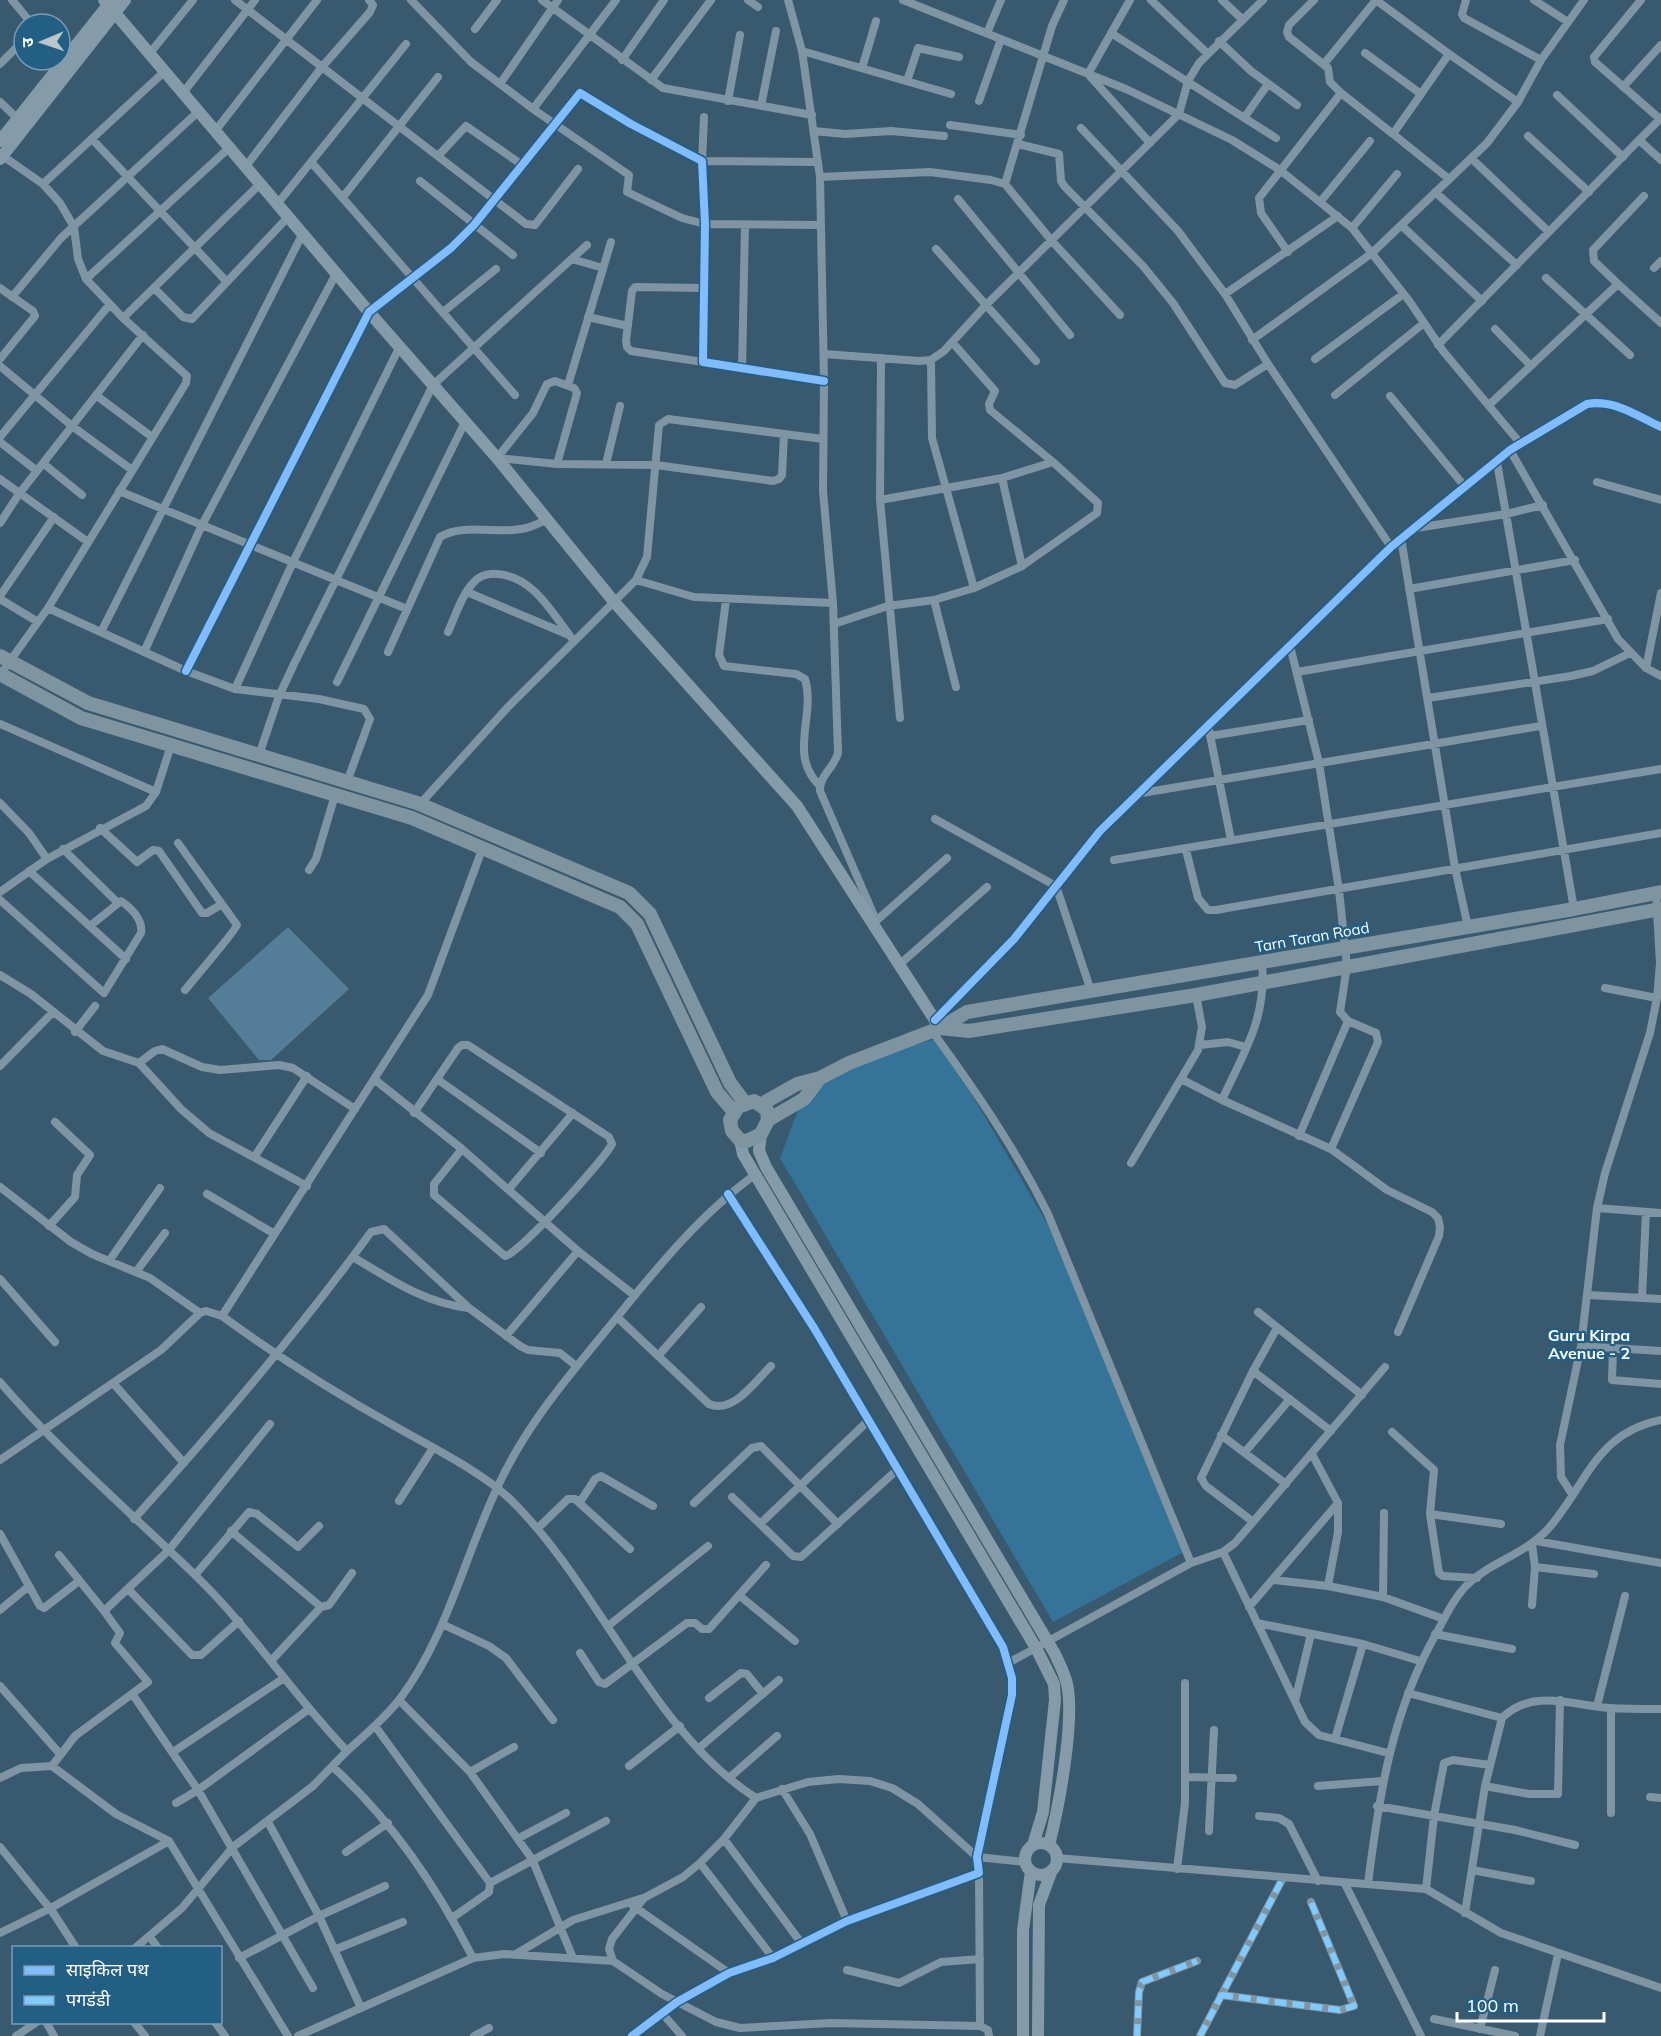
<svg xmlns="http://www.w3.org/2000/svg" width="1661" height="2036" viewBox="0 0 1661 2036" font-family="Mulish,'Noto Sans Devanagari',sans-serif">
<style>
.green{fill:#357399}
.water{fill:#547e97}
.lines{fill:none;stroke-linecap:round;stroke-linejoin:round}
.street{stroke:#8095a4;stroke-width:8}
.secondary{stroke:#869ba9;stroke-width:12}
.primary{stroke:#7f94a1;stroke-width:14}
.quiet{stroke:#80caff;stroke-width:6;stroke-dasharray:12 6;stroke-linecap:butt}
.cycleway-casing{stroke:#235e84;stroke-width:11}
.cycleway{stroke:#80bcff;stroke-width:8}
.labels{text-anchor:middle;dominant-baseline:central;stroke-width:4.5;stroke-linejoin:round;paint-order:stroke}
.street-label{font-size:15px;fill:#fff;stroke:#235e84}
.neighbourhood-label{font-size:16px;font-weight:bold;fill:#fff;stroke:#235e84}
</style>
<rect width="100%" height="100%" fill="#39596e"/>
<path class="green" d="M939,1038L1048,1225L1189,1549L1053,1622L780,1158L802,1099L846,1064Z"/>
<path class="water" d="M288,927L349,989L271,1060H259L208,998Z"/>
<g class="lines">
<path class="street" d="M12,0L32,24
M235,0L526,224L535,225L578,169
M411,0L471,62L533,109L629,175L627,192L682,218L705,224L821,225
M542,0L663,88L812,115
M748,0L758,7
M788,0L802,51L820,177L824,381L823,491L833,603L838,753C834,768 819,776 820,791L876,920
M903,0L1126,89L1232,140L1280,170L1352,228L1410,302L1443,351L1520,443
M1130,0L1088,74L1150,143
M1151,0L1208,54
M1222,0L1243,20
M1314,0L1289,25L1287,32L1289,37L1328,68L1330,82L1341,93
M1466,0L1462,14L1464,18L1541,60
M1534,0L1568,22
M1641,0L1594,57L1595,62L1660,119
M475,29L497,0
M987,33L1001,0
M1111,33L1276,138
M1219,41L1251,71L1297,105
M802,51L951,94
M150,53L193,0
M1365,53L1421,94
M1449,54L1518,102
M622,60L664,0
M0,64L24,40
M1324,64L1376,0
M862,68L876,21
M651,80L711,0
M907,81L918,48L959,57
M500,84L558,0
M1623,87L1661,45
M183,93L255,0
M1557,95L1623,157
M728,101L740,35
M979,101L1001,39
M0,102L18,119
M761,106L776,31
M533,109L616,0
M704,117L702,161L818,162
M1244,118L1268,84
M950,125L1021,135
M1081,128L1178,231L1225,294L1268,364
M216,130L317,0
M814,131L845,134L891,131L944,136
M1393,134L1449,179
M1528,136L1589,192
M92,139L227,282
M1639,140L1661,118
M1018,144L1059,154L1061,181L1065,187L1143,266L1173,303L1225,383L1235,385L1268,364L1391,547
M0,154L43,184L60,203L74,227L78,259L86,279L123,318L187,376L186,383L48,608L0,675
M438,156L466,126L521,164
M1471,158L1549,232
M312,163L515,395
M246,166L322,67L370,12L373,5L369,0
M820,177L930,172L991,180L1005,184L1051,240L1120,315
M420,181L513,255
M43,184L165,71
M1005,184L1052,26L1064,0
M1435,192L1517,265
M343,197L438,77
M958,199L1070,335
M1321,201L1370,141
M278,203L406,44
M1401,225L1482,301
M1352,228L1397,174
M936,249L1036,361
M1288,252L1261,213L1259,198L1341,93L1393,134L1449,54L1376,0
M572,259L603,268
M1654,268L1661,261
M1546,278L1630,355
M86,279L230,147
M1618,284L1661,323
M0,288L33,311L35,316L0,359
M154,288L183,317L192,319L289,216
M703,288L635,287L632,291L626,341L627,347L631,351L703,362
M1225,294L1338,216
M12,297L61,238L199,111
M443,312L496,269
M588,317L628,326
M123,318L261,183
M1495,329L1531,366
M1252,340L1372,253L1487,143L1518,102L1541,60L1584,0
M952,342L995,391L989,404L990,410L1053,462
M1438,345L1639,140L1661,160
M824,354L919,361L931,360L944,351L986,305L1179,114L1188,81L1199,63L1263,0
M881,358L880,500L900,718
M1315,359L1402,295
M0,366L72,426L132,470
M742,368L745,226
M568,385L611,242
M1335,395L1424,323
M97,396L152,437
M1390,396L1466,488
M1489,405L1618,284L1594,261L1593,250L1644,196
M0,437L110,304
M0,442L37,471
M1510,450L1618,639L1646,668L1661,676
M497,458L557,464L656,465L773,481L779,479L782,475L784,434
M497,458L533,413L547,384L555,381L574,388L577,393L557,464
M1497,462L1574,909
M44,464L82,495
M606,464L620,406
M1002,478L1022,566
M0,479L88,542
M1597,482L1661,500
M119,491L407,609
M880,500L1002,478L1053,462L1098,503L1097,513L1022,566L974,588
M0,523L19,494L143,335
M1416,528L1506,514L1543,505
M1401,538L1455,868L1468,927
M636,580L694,597L833,603
M1409,589L1575,560
M467,592L569,635
M0,596L54,517
M0,599L38,622
M726,600L719,655L724,666L796,674L805,679C816,716 788,754 819,785
M934,600L956,687
M48,608L186,671L235,689L319,699L364,709L370,719L347,782
M834,624L888,606L934,600L974,588L932,438L931,360
M101,632L303,233
M448,632C455,617 461,596 473,583C479,576 488,573 497,574C534,576 553,615 574,641
M1290,646L1319,763L1339,890L1347,966L1340,1012L1348,1021L1299,1136
M144,652L202,525L337,272
M388,652L440,537C464,523 495,534 521,529C531,528 539,523 548,519
M1646,668L1661,593
M186,671L369,312L451,248L474,225L580,93L631,124L702,161L705,224L703,362L824,381
M1297,672L1608,619
M337,682L465,422
M235,689L293,562L400,346
M1428,698L1571,676L1593,671L1630,653
M0,724L156,792
M1208,725L1231,840
M1210,736L1309,720
M259,755L279,696L294,664L433,385L587,245
M1136,794L1540,726
M0,803L29,833L47,859
M420,804L508,707L636,580L647,557L659,425L668,419L823,439
M935,819L1056,886L1091,991
M100,828L137,862L153,850L159,851L202,913H207L222,904
M178,843L237,925C236,930 193,980 185,990
M63,849L117,902
M1186,850L1198,898L1208,910H1216L1661,833
M1114,860L1661,769
M309,870L316,859L335,795
M29,871L126,959
M0,892L47,859L146,806L156,792L172,742
M0,900L104,993L141,933C143,919 131,908 121,901L90,926
M876,921L947,858
M1262,963C1267,1018 1244,1052 1222,1100L1331,1149L1387,1190L1432,1212L1438,1218L1440,1227L1439,1236L1398,1332
M899,965L987,887
M0,975L31,994L103,1051L139,1063L181,1109L209,1133L307,1186
M1605,988L1657,998
M935,1020L1014,939L1100,831L1391,547L1510,450L1587,404C1614,399 1637,416 1661,427
M932,1031C975,1090 1015,1148 1048,1214L1191,1563
M75,1032L95,1006
M1200,1045L1228,1042L1246,1047
M139,1063L155,1051L162,1049L202,1067L220,1070L279,1065L293,1068L355,1109
M0,1066L53,1012
M374,1079L462,1149L578,1251L634,1295
M437,1079L541,1153
M1181,1079L1222,1100
M414,1113L458,1048L462,1045H468L609,1137L612,1144C605,1159 518,1255 505,1256L434,1195V1184L462,1149
M1331,1149L1378,1042L1376,1033L1348,1021
M255,1156L307,1076
M1131,1163L1198,1050L1202,1027L1196,995
M0,1187L71,1242L92,1254L150,1278L200,1313
M509,1189L573,1113
M207,1194L273,1233
M1597,1208L1661,1213
M49,1226L75,1197L77,1175L90,1155L55,1122
M353,1257C390,1279 424,1303 468,1308
M109,1261L160,1188
M136,1272L165,1233
M0,1279L55,1342
M1588,1295L1661,1299
M1642,1298L1646,1212
M1258,1312L1362,1395
M222,1316C278,1357 337,1394 398,1428C433,1448 484,1473 512,1501C600,1588 652,1732 756,1798
M617,1317L709,1404C733,1415 756,1380 771,1366
M506,1336L578,1251
M1581,1346L1661,1351
M1613,1349L1612,1380L1661,1384
M658,1356L701,1307
M1385,1367L1235,1543L1223,1552L1305,1722L1319,1735L1388,1753
M1253,1371L1277,1328
M0,1382C60,1452 129,1511 195,1575C251,1629 293,1695 347,1751L313,1786L233,1847L182,1908L135,1948
M113,1383L184,1463
M869,1420L760,1524L793,1556L801,1557L898,1469
M1392,1432L1434,1470L1430,1514L1439,1573L1443,1576L1477,1578
M1221,1435L1286,1484
M1245,1452L1290,1399
M0,1460L161,1350L200,1313L206,1311L222,1316L428,995L483,847
M1572,1494L1561,1477L1560,1445L1581,1346L1597,1208L1605,1173L1650,1033L1657,998L1660,963L1656,893
M732,1497L760,1524
M399,1501L433,1448
M580,1502L595,1479L601,1476L653,1506
M694,1503L752,1448L761,1446L838,1524
M1430,1514L1501,1524
M134,1519C217,1427 298,1332 371,1232L384,1229L469,1308L520,1346L528,1350L560,1353L575,1365
M1252,1521L1206,1486L1201,1478L1253,1371L1331,1431
M538,1528L568,1499H575L630,1549
M231,1531L321,1607L271,1661
M0,1534L29,1586L0,1610
M1536,1541L1661,1563
M59,1555L104,1611L168,1551L270,1424
M1535,1567L1594,1574
M195,1575L249,1512L257,1514L298,1547L319,1526
M1274,1580L1328,1586L1338,1532V1503
M29,1586L40,1606L44,1608L79,1581
M1328,1586L1383,1597L1444,1619
M128,1589L192,1655H201L239,1621
M740,1596L795,1641
M1383,1597L1384,1513
M1532,1605L1535,1567L1532,1544
M321,1607L329,1605L352,1573
M1249,1607L1338,1503L1312,1454
M1257,1623L1363,1644L1420,1661
M442,1624L489,1646L506,1658L553,1720
M608,1626L708,1546
M1435,1634L1512,1649
M580,1653L599,1682L605,1684L687,1623H695L702,1629H709L766,1565
M1010,1662L1191,1563L1223,1552
M0,1686L60,1754
M1408,1693L1502,1718L1485,1786L1465,1913
M133,1695L198,1790L313,1988
M709,1698L741,1673L747,1674L763,1694
M399,1700L470,1772L532,1859L573,1958
M1295,1701L1311,1634
M1597,1706L1625,1596
M1611,1708V1813
M1502,1718C1532,1688 1572,1705 1609,1708C1626,1709 1644,1709 1661,1709
M375,1726L490,1883
M1335,1739L1363,1644
M699,1748L779,1680
M347,1751C365,1735 384,1719 399,1700C447,1637 464,1557 498,1486C528,1421 573,1371 618,1316C659,1265 703,1212 756,1174
M173,1752L284,1678
M52,1766L75,1736L148,1682L115,1643L120,1633L104,1611
M629,1766L680,1726
M333,1767C393,1822 436,1886 473,1958L504,1954L613,1961L662,1994L716,2022L740,2028L831,2023L980,2026L988,2030L989,2036
M470,1772L514,1747
M1185,1777L1233,1778
M0,1778L21,1768L52,1766L116,1814L169,1841
M729,1778L777,1736
M1318,1786L1382,1781
M1485,1786L1529,1794H1558L1560,1700
M782,1789L810,1834L847,1921
M1650,1797L1661,1798
M176,1803L198,1790L309,1709
M1377,1806L1515,1830L1575,1845
M1259,1816L1279,1818L1289,1824L1318,1881
M1209,1831L1214,1730
M519,1838L566,1813
M724,1839L802,1944
M0,1847L52,1911L76,1948
M346,1852L388,1823
M1057,1858L1426,1889L1501,1933L1661,1988
M700,1863L773,1958
M1177,1869L1185,1803V1683
M1472,1870L1531,1881
M979,1873L980,2026
M1345,1884L1421,2036
M1368,1884C1379,1795 1392,1711 1437,1632C1446,1616 1453,1599 1466,1586C1488,1563 1524,1555 1548,1529C1587,1485 1594,1434 1661,1420
M1426,1889L1434,1816L1444,1763L1453,1760L1490,1765
M632,1905L729,1973
M452,1918L489,1892L490,1883L606,1821
M0,1933L49,1909L169,1841L288,2036
M150,1937L158,1948
M334,1950L403,1922
M516,1954L573,1920L643,1898
M239,1958L319,1916L268,1822
M613,1961L609,1949L612,1939L644,1898L683,1877L700,1863L724,1839L756,1798L808,1782L839,1779L870,1781L892,1788L918,1804L977,1857L1025,1862
M847,1970L899,1983L941,1962L980,1959
M1221,1995L1340,2010L1354,2006L1311,1902
M361,2008L319,1916L385,1886
M662,2013L682,2036
M1434,2019L1515,2036
M46,2022L54,2036
M134,2022L145,2036
M215,2022L225,2036
M1480,2029L1495,1970
M16,2036L37,2022
M298,2036L473,1958
M474,2036L489,2028
M632,2036L677,2002L729,1973L773,1958L847,1921L979,1873L977,1857L1012,1695V1678L1003,1647L814,1328L728,1194
M1137,2036L1139,1992L1142,1982L1197,1961
M1200,2036L1283,1878
M1540,2036L1558,1954"/>
<path class="secondary" d="M104,0L369,312L497,458L615,603L797,806L940,1028
M0,141L112,0
M0,159L125,0
M761,1134L759,1151L766,1167L1055,1654C1059,1663 1065,1674 1067,1684C1075,1721 1059,1806 1049,1845
M740,1140L743,1154L1036,1648L1054,1684L1055,1700L1043,1812L1033,1845
M1025 1859a16 16 0 1 1 32 0a16 16 0 1 1-32 0Z
M1023,2036V1930L1031,1871
M1038,2036L1039,1905L1052,1870"/>
<path class="primary" d="M0,656L88,703L417,803L629,893L650,914L730,1083L745,1103
M0,674L81,718L412,818L620,907L637,924L717,1092L734,1112
M940,1028L969,1031L1196,995L1661,909
M760,1105L797,1084L820,1078L849,1063L940,1028L967,1012L1574,909L1661,892
M768,1120L767,1110L754,1101L738,1107L730,1120L732,1131L740,1140L747,1141L761,1134L768,1120L804,1099L820,1078"/>
<path class="quiet" d="M1221,1995L1340,2010L1354,2006L1311,1902
M1137,2036L1139,1992L1142,1982L1197,1961
M1200,2036L1283,1878"/>
<defs>
<path id="cycleway" d="M186,671L369,312L451,248L474,225L580,93L631,124L702,161L705,224L703,362L824,381
M935,1020L1014,939L1100,831L1391,547L1510,450L1587,404C1614,399 1637,416 1661,427
M632,2036L677,2002L729,1973L773,1958L847,1921L979,1873L977,1857L1012,1695V1678L1003,1647L814,1328L728,1194"/>
</defs>
<use href="#cycleway" class="cycleway-casing"/>
<use href="#cycleway" class="cycleway"/>
</g>
<g class="labels">
<g class="street-label">
<text transform="translate(1312 937) rotate(-10)">Tarn Taran Road</text>
</g>
<g class="neighbourhood-label">
<text x="1589" y="1335">Guru Kirpa<tspan x="1589" dy="18">Avenue - 2</tspan></text>
</g>
</g>
<rect x="12" y="1946" width="210" height="78" fill="#235e84" stroke="#7b9eb5" stroke-width="1.5"/>
<rect x="24" y="1966" width="30" height="9" fill="#80bcff" stroke="#7b9eb5" stroke-width="1.5"/>
<text x="66" y="1976" font-size="18" fill="#ffffff">साइकिल पथ</text>
<rect x="24" y="1996" width="30" height="9" fill="#80caff" stroke="#7b9eb5" stroke-width="1.5"/>
<text x="66" y="2006" font-size="18" fill="#ffffff">पगडंडी</text>
<g transform="translate(42 42) rotate(268)"><circle r="28" fill="#235e84" stroke="#7b9eb5" stroke-width="1.5"/>
<path d="M0-4.5L10 22L0 15L-10 22Z" fill="#bac5cc"/>
<text y="-9" font-size="16" font-weight="bold" text-anchor="middle" fill="#ffffff">उ</text>
</g>
<path d="M1457 2012v9h147v-9" fill="none" stroke="#ffffff" stroke-width="3"/>
<text x="1466" y="2012" font-size="18" fill="#ffffff" stroke="#235e84" stroke-width="4.5" paint-order="stroke">100 m</text>
</svg>
